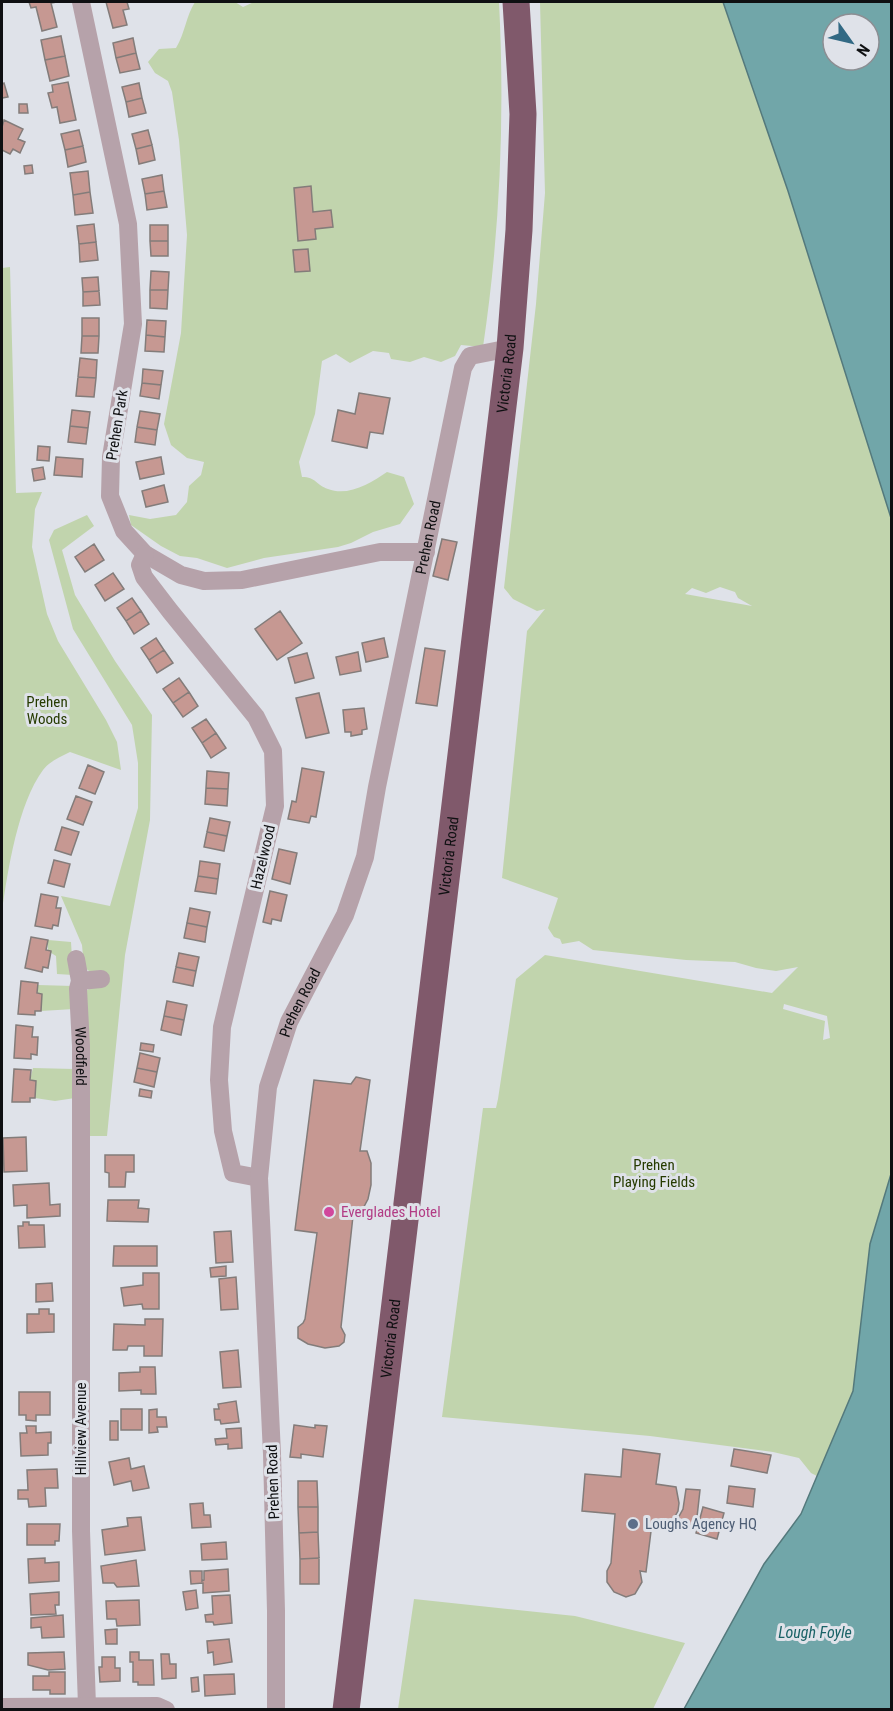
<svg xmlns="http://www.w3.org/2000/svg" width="893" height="1711" viewBox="0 0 893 1711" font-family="'Roboto Condensed',sans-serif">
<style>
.green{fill:#c1d4ad;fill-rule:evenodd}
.water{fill:#71a6a9;stroke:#54797c;stroke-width:1.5;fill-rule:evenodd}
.building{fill:#c69892;stroke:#837c7a;stroke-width:1.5}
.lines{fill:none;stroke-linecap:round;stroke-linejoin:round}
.minor{stroke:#b6a2aa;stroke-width:18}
.highway{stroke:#80596b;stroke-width:27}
.hotel-dot{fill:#d1479c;stroke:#dfe2e9;stroke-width:2}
.service-dot{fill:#5c6f8a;stroke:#dfe2e9;stroke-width:2}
.labels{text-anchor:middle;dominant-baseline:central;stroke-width:6;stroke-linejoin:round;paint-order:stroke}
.street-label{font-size:15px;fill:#0f1012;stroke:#dfe2e9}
.park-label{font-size:15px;fill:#263b00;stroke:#dfe2e9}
.hotel-label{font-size:15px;fill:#b23c85;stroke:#dfe2e9;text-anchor:start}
.service-label{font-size:15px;fill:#4e5e75;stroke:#dfe2e9;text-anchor:start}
.water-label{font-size:16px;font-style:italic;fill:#1a6367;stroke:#dfe2e9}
</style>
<rect width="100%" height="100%" fill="#dfe2e9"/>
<path class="green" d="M195,2H235L243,7L254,2H499C505,117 500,233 483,347L461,345L455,356L441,362L424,357L410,362L391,359L389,353L373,351L350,363L336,354L322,361L315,414L299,462L302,477C316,477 316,485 328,489C348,497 371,483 387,472L404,477L414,504L400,524L373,532L351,543L338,547L264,558L227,568L197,558L180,556L161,546L131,525L129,515L150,519L176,515L187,502L189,486L201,475L204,462L187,458L171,445L164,424L181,333L187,235L179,140L172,92L168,81L155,73L148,62L159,49L176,48C185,33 186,16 195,2Z
M540,2H723L788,191L891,518L892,1174L870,1244L853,1391L817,1476L811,1473L799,1458L773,1452L650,1436L442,1417L483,1108H496L498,1099L516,979L545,955L772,993L798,967L776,971L756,968L735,962L686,960L593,950L579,941L562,944L560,939L554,937L548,928L558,898L502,878L527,631L545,609L537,611L513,599L504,588L536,304L545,193ZM720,587L735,592L738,598L752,606L685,594L692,588L706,593ZM784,1004L827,1016L830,1038L823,1040L825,1021L783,1009Z
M10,267L16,493L42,492L35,509L32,547L47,614L58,641L106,720L117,742L121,770L70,752C60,757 50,761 43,770C18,804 8,869 2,911V268Z
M87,515L94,526L62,550L75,595L115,661L152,715L150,820L125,955L107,1136H86V991L93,986L89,971L84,967L82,945L61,896L110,906L138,808V763L132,725L73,629L49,540L54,530Z
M48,940L71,942L73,975L57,974L56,956L48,951Z
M38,985L73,986L74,1009L41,1011L42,994L37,993Z
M33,1068L74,1069L75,1098L55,1101L35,1098L36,1081L30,1080Z
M414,1599L575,1616L685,1643L653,1709H398Z"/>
<path class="water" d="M723,2H891V518L788,191ZM833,24H869V60H833Z
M891,1174V1709H684L764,1564L801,1514L853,1391L870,1244Z"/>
<path class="building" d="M29,2H57L51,3L57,27L42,31L36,7L31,8Z
M106,2H127L129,9L123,10L127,25L113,28Z
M61,36L65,56L45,60L41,40Z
M133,38L136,53L116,58L113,43Z
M136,53L140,69L120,73L116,58Z
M65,56L69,76L50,81L45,60Z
M68,82L76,120L60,123L57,107L52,108L48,93L53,92L52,85Z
M4,83L8,97L2,98V84Z
M139,83L142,98L126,102L122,87Z
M142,98L146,113L129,117L126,102Z
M19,104H27L28,113H19Z
M4,120L23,129L18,139L25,142L20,153L13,149L10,154L2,150V127Z
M79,130L83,146L65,150L61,134Z
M148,130L152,145L136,149L132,134Z
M152,145L155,160L139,164L136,149Z
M83,146L86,162L68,167L65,150Z
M32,165L33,173L25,174L24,166Z
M88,171L90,192L73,195L70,173Z
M162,175L164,191L145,194L142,179Z
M311,186L313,212L331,210L333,227L315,229L316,239L298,241L294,188Z
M164,191L167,207L147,210L145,194Z
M90,192L93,213L75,215L73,195Z
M94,224L96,242L79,244L77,226Z
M150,225H168V241H150Z
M150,241H168V256H151Z
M96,242L98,260L80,262L79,244Z
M308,249L310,271L295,272L293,250Z
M151,271L169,272L168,290H150Z
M98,277L99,291L83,292L82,278Z
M150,290H168L167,309L150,308Z
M99,291L100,305L83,306V292Z
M82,318H99V336H82Z
M147,320L166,321L165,337L146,335Z
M146,335L165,337L164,352L145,351Z
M82,336H99L98,353H81Z
M80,358L97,360L96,378L78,377Z
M143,369L163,371L161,385L142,383Z
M78,377L96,378L94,397L76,396Z
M142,383L161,385L159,399L140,396Z
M359,393L390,398L383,434L370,432L367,448L332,441L338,410L355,414Z
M72,410L90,412L88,428L70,426Z
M140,411L160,414L157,430L137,427Z
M70,426L88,428L86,444L68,442Z
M137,427L157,430L155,445L135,442Z
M38,446L50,447L49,461L37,460Z
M56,457L83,459L82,477L54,475Z
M161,457L164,474L140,479L136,462Z
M43,467L45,479L34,481L32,469Z
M164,485L168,502L146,507L142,491Z
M442,539L457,542L448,580L433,576Z
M94,544L104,560L85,572L75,557Z
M113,573L124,589L105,601L95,585Z
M132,598L141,611L126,621L117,608Z
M141,611L149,624L134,634L126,621Z
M280,611L302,643L277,660L255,629Z
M156,638L164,650L149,660L141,648Z
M384,638L388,657L366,662L362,643Z
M425,648L445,651L437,706L416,703Z
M164,650L173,663L157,673L149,660Z
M358,652L361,671L340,675L336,657Z
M307,653L314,678L295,683L288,658Z
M179,678L189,692L173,703L163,689Z
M189,692L198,706L183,717L173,703Z
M319,693L329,733L306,738L296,698Z
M364,708L367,729L362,730V734L351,736V732H345L343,710Z
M206,719L216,733L202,743L192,728Z
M216,733L226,748L211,758L202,743Z
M88,765L104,772L95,794L79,788Z
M302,768L324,772L316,817L311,816L309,823L288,819L292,801L296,802Z
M207,771L229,773L228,789L206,788Z
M206,788L228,789L227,806L205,804Z
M76,796L92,802L83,825L67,819Z
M210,818L230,822L227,836L207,832Z
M62,827L79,832L71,855L55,850Z
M207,832L227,836L224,851L204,847Z
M279,849L297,853L290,884L272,879Z
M54,860L70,864L64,887L48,883Z
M200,861L220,864L218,879L198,876Z
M198,876L218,879L216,894L195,891Z
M270,891L287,895L281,921L272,919L271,924L263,922Z
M41,894L58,897L56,908H61L58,926L53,925L52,929L35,926Z
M190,908L210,912L207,927L187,923Z
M187,923L207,927L205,942L184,938Z
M31,937L48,940L46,950L51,951L48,968L43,967L42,972L25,968Z
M179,953L199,957L196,971L176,967Z
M176,967L196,971L193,986L173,982Z
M21,981L38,983L37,993L42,994L41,1011H35V1015L18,1014Z
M167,1001L187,1005L184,1020L164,1016Z
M164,1016L184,1020L181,1035L161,1030Z
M16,1025L33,1027L32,1037H38L37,1055L31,1054V1059L14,1058Z
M141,1043L154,1045L153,1052L140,1050Z
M140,1053L160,1058L157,1072L137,1068Z
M137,1068L157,1072L154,1087L134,1082Z
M14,1069L31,1070L30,1080L36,1081L35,1098H30V1102H12Z
M356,1077L370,1080L360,1151H367L371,1163V1185L368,1199L359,1216H353L341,1327L345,1335L344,1342L339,1346L325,1348L308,1344L298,1338V1327L303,1323L305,1319L317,1233L295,1230L314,1080L351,1084Z
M140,1089L152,1091L151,1098L139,1096Z
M26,1137L27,1171L4,1172L3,1138Z
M105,1155H134V1172H126L125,1187H109V1173L105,1172Z
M49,1183L50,1205L60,1204V1216L27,1218V1205L14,1206L13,1185Z
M108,1200H139L138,1208L149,1209L148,1222L107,1221Z
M23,1222H29V1225H44L45,1247L19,1248L18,1226H23Z
M231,1231L233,1262L216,1263L214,1232Z
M114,1246H157V1266H113Z
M226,1266V1276L211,1277L210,1268Z
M143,1273H159V1309H143L142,1304L124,1306L121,1288L143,1285Z
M236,1277L238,1309L221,1310L219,1279Z
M52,1283L53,1301L36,1302V1284Z
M39,1309H49V1314H54V1332L27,1333V1314H39Z
M145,1319H163L162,1356H144V1346H128L127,1350H113L114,1324L145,1325Z
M238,1350L241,1387L223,1388L220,1352Z
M140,1367H155L156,1394H141V1390L119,1391V1373L140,1372Z
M19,1392H50V1415H36V1421L26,1420V1415H19Z
M236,1401L239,1422L221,1424L220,1420H215L214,1409H219L218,1404Z
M121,1409H142V1430H121Z
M157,1409V1417H166L167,1427H157L158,1432L149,1433V1410Z
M110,1421H118V1440H110Z
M294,1425L315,1428V1425L327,1426L323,1457L301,1454V1458L290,1457Z
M26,1426H36V1433L51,1432V1443H48V1455L21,1456L20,1433H27Z
M241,1428L242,1448L228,1449V1444L216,1445L215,1439L227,1438L226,1429Z
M623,1449L660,1454L656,1484L676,1487L679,1503L678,1511L670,1525L652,1523L646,1572L640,1571L642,1582L635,1594L626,1597L614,1592L607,1582V1571L611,1563L615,1514L582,1511L585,1474L621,1477Z
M734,1449L771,1455L767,1473L731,1466Z
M129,1458L131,1469L144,1466L149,1488L133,1491L131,1481L114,1485L109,1462Z
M57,1469L58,1488H45L46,1506L29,1507L28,1499H18V1490H28L27,1470Z
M298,1481H317L318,1507H298Z
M729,1486L755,1489L753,1507L727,1503Z
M686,1489L700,1490L696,1526L683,1525V1520H677L683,1509Z
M203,1503L204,1515H210L211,1527L192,1528L190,1504Z
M298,1507H318V1532L299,1533Z
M703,1507L724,1513L717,1539L696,1533Z
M141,1517L145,1550L105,1555L102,1530L128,1526L127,1518Z
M27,1524H60L59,1541H55V1545H27Z
M318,1532L319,1558L300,1559L299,1533Z
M226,1542L227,1559L202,1560L201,1544Z
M45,1558V1563L59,1562V1581L29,1583L28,1559Z
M319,1558V1584H300V1559Z
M136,1560L139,1586L117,1587L114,1583H103L101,1566Z
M228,1569L229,1591L203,1593V1583L191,1584L190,1571H202V1581L204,1580V1571Z
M196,1590L198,1608L186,1610L183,1592Z
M59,1592V1605H55L56,1614L31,1615L30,1594Z
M230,1595L232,1623L214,1625L213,1622H206L205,1615L213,1614L212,1596Z
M139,1600L140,1625L117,1626L116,1619H107L106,1601Z
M63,1615L64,1637L42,1638L41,1627L31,1628V1618Z
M117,1629V1644H106L105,1630Z
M229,1639L232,1662L214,1665L213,1652L208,1653L207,1641Z
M64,1652L65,1669L48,1670L28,1665V1653Z
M130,1652H139V1660H153L154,1685H138V1682H133V1662H130Z
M161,1654H169L170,1664H176V1678L162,1679Z
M102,1657H115V1668H120V1681L100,1682L99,1667H102Z
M49,1672H65V1694H50V1690H33V1676H49Z
M234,1674L235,1694L205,1696L204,1675Z
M198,1677L199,1691L192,1692L191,1678Z"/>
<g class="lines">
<g class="minor">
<path d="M81,2L128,224L133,324L111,457L110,496L124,531L145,554L181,575L204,581L242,580L380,552H426"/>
<path d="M145,554L140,565L144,577L170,611L256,717L273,751L275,806L222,1027L219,1080L223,1131L233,1173L259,1178"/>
<path id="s1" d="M76,959L80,981L78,989L81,1046V1531L87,1706"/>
<path d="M80,981L101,979"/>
<path d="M2,1707L157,1706L166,1710"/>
<path id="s2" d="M276,1710V1611L272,1454L259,1178L268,1087L289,1022L345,915L365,857L377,787L463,368L470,356L510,348"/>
</g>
<path class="highway" id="s3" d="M346,1710L510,348L519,230L523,114L516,2"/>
</g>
<circle class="hotel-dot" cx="329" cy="1212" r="6"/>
<circle class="service-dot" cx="633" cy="1524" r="6"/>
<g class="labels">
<g class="street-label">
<text stroke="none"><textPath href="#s3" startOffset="1346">Victoria Road</textPath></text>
<text transform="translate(117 425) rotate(-81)">Prehen Park</text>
<text stroke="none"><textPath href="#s2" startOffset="1200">Prehen Road</textPath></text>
<text stroke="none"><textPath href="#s3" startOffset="860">Victoria Road</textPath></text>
<text transform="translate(263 857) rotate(-77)">Hazelwood</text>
<text stroke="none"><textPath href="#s2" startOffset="714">Prehen Road</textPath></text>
<text stroke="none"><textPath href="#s1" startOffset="98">Woodfield</textPath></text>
<text stroke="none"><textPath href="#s3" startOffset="374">Victoria Road</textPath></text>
<text transform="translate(81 1429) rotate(-90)">Hillview Avenue</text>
<text transform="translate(273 1482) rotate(-92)">Prehen Road</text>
</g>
<g class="park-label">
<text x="47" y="702">Prehen<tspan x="47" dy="17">Woods</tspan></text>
<text x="654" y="1165">Prehen<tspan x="654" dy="17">Playing Fields</tspan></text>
</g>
<g class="hotel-label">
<text x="341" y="1212">Everglades Hotel</text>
</g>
<g class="service-label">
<text x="645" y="1524">Loughs Agency HQ</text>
</g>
<g class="water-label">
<text x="815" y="1632">Lough Foyle</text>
</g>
</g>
<rect width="893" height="1711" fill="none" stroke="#0f1012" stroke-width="6"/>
<g transform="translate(851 42) rotate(124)"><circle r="28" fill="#dfe2e9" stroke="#8c8e93" stroke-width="1.5"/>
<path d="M0-4.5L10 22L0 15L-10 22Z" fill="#326984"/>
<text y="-9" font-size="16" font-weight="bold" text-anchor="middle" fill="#0f1012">N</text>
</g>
</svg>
